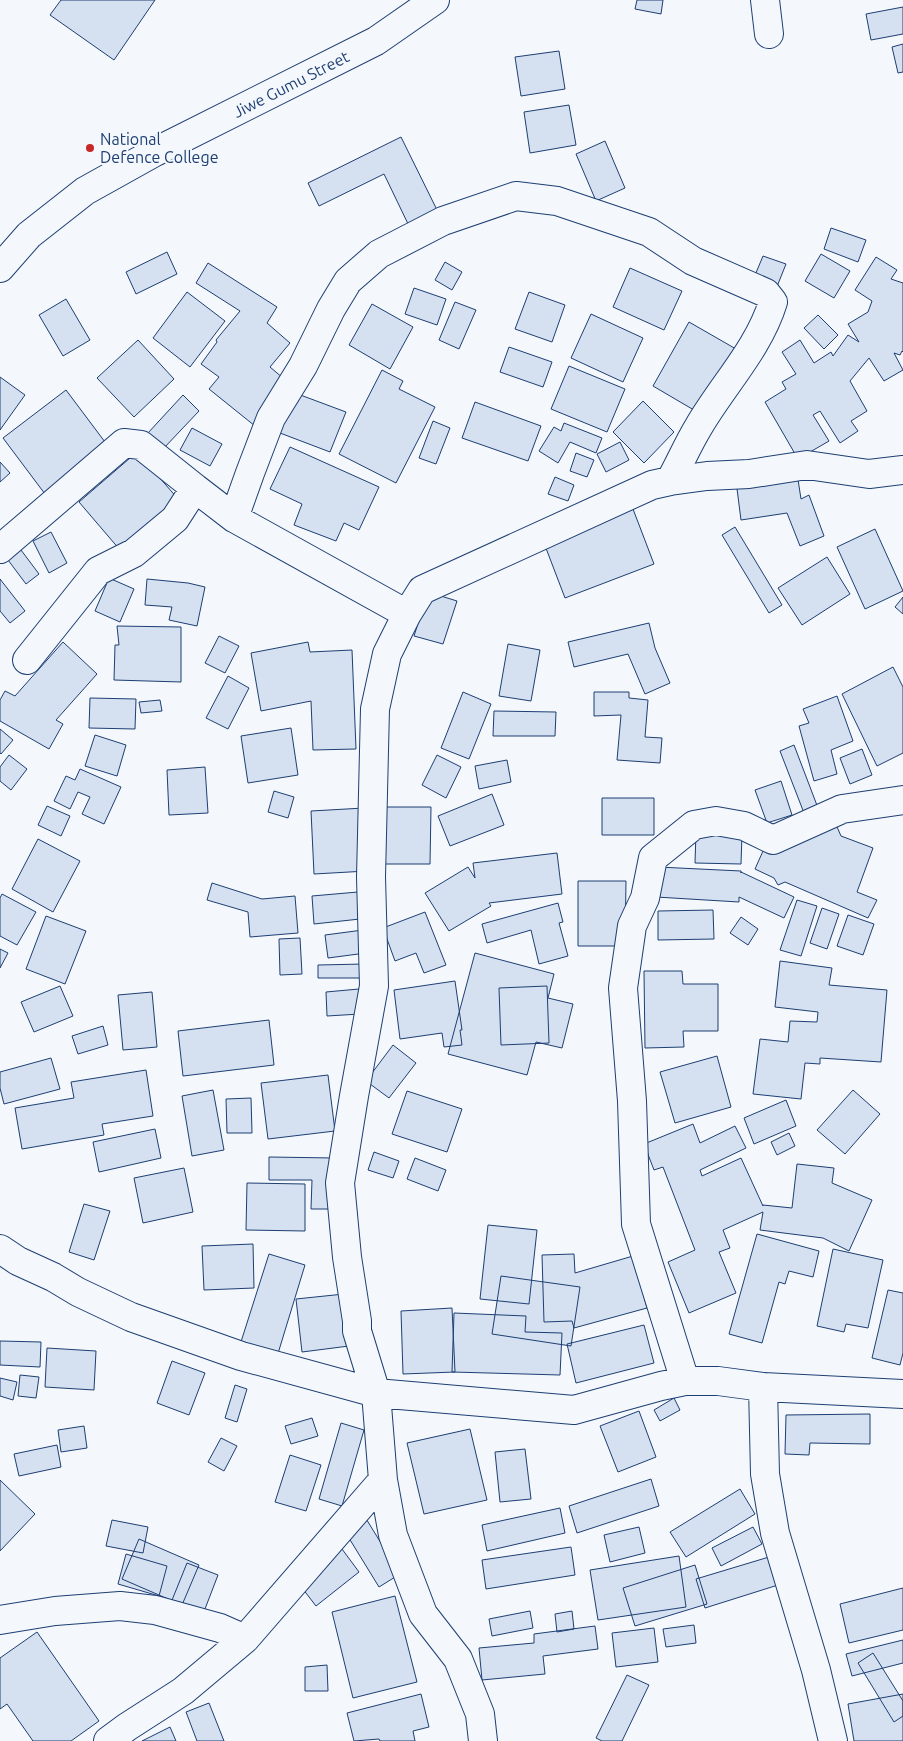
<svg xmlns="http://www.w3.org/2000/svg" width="903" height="1741" viewBox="0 0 903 1741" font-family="Ubuntu,sans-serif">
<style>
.building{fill:#d5e0f0;stroke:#1d3f73}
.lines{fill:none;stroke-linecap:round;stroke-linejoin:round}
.street-casing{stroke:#1d3f73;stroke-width:30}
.street{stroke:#f4f7fb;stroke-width:28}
.poi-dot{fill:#c62828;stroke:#f4f7fb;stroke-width:2}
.labels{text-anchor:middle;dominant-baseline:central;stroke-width:4;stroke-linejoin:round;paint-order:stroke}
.street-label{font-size:16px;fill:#1d3f73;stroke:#f4f7fb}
.poi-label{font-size:16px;fill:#1d3f73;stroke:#f4f7fb;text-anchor:start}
</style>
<rect width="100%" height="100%" fill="#f4f7fb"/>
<path class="building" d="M61,0H155L114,60L50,15Z
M637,0H663L661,14L635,9Z
M903,7V34L871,40L866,14Z
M903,44V72L898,73L892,47Z
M559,51L565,89L521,96L515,57Z
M569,105L576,145L530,153L524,112Z
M401,137L439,214L410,228L384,174L319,206L308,183Z
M605,141L625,188L596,201L576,154Z
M831,228L866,240L858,262L824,249Z
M167,252L177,274L136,294L126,272Z
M821,254L850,271L834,298L805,281Z
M763,256L786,264L776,289L753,280Z
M876,257L897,270L891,279L903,283V352L902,351L900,355L894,353L903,370L884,381L869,358L850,381L867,411L851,421L858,431L840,443L820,411L813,415L829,441L798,459L765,402L786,389L782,382L796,374L782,352L800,340L814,363L831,352L833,356L848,335L859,342L848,324L868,312L872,301L855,290Z
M445,262L462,272L452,290L435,280Z
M208,263L277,307L267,323L290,343L270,367L290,384L255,426L209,389L219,377L201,364L217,342L216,340L240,311L196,283Z
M630,268L682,291L664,330L613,307Z
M414,288L446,299L437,325L405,314Z
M187,292L225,321L190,367L153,338Z
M529,292L565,305L552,342L515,329Z
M66,299L90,340L63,356L39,315Z
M455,302L476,310L459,349L439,340Z
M372,304L413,327L390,369L349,345Z
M591,314L643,338L623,382L571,358Z
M818,315L838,335L824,349L804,328Z
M689,322L736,349L699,413L653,386Z
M138,340L174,379L134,417L97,378Z
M509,347L552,362L543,387L500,372Z
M569,366L625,389L607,432L551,409Z
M382,370L403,381L399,389L435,407L396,483L339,454Z
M0,377L25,395L0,430Z
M66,390L108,446L45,494L3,438Z
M295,393L346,412L330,452L280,433Z
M183,395L199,411L163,449L147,434Z
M643,401L674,432L644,463L613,432Z
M475,402L541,426L528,461L462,438Z
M433,421L450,428L436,464L419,458Z
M564,423L602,438L596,453L570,442L558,463L539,451L554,427L561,431Z
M192,428L222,444L210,466L180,450Z
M620,442L629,460L606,472L597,454Z
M290,447L379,487L359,530L344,523L336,541L294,525L302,504L270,489Z
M137,452L179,500L120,550L79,502Z
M576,453L594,460L587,477L570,471Z
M0,462L10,473L0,482Z
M797,473L801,499L809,495L824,536L800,546L787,513L741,520L736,481Z
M555,477L574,485L568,501L548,494Z
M633,509L654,564L565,598L544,543Z
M735,527L782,605L769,613L722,535Z
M875,529L903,591L865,609L837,547Z
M51,532L67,563L49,573L33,541Z
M18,546L39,574L26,584L5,556Z
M827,557L850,594L802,625L778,588Z
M109,578L134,589L120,622L95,611Z
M0,579L25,611L10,623L0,611Z
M147,579L188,583L205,587L197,626L169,620L172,607L145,605Z
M428,592L457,601L443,644L414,636Z
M903,597V614L895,607Z
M649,623L655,648L670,683L645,694L628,654L574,667L568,642Z
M117,626L181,627V682L114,680L115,645H119Z
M219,636L239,646L225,673L205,663Z
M63,642L97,674L56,720L63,724L49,749L0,721V700L5,691L15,696Z
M308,642L310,652L352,650L356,749L313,750L311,701L261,711L251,653Z
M508,644L540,650L531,701L499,696Z
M893,667L903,687V753L877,766L842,694Z
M228,676L249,688L228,729L206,718Z
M463,692L491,704L469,759L441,748Z
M594,692H629V698L648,700L645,737L662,738L660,763L617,760L621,715L594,716Z
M837,696L853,741L831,750L837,774L814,781L799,726L809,723L803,709Z
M90,698L136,699L135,729L89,728Z
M160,700L162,711L141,713L139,702Z
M494,711L556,712L555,736H493Z
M291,728L298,775L248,783L241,736Z
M0,729L13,740L1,754L0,753Z
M95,735L126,745L117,776L85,766Z
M794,745L818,808L804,813L780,751Z
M862,749L872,775L850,784L840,758Z
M9,755L27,769L11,790L0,781V767Z
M437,755L461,767L446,798L422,785Z
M507,760L511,782L479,789L475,766Z
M205,767L208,813L169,815L167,770Z
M80,769L121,787L104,824L82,814L90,797L78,792L70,809L54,801L66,776L75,780Z
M781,781L792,815L767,823L755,790Z
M274,791L294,797L288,818L268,812Z
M492,794L504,825L450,846L438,816Z
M602,798H654V835H602Z
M47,806L70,816L61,836L38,825Z
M386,807H431L430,864H385Z
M364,808L367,871L314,874L311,811Z
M834,820L841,836L873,848L857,892L877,900L868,918L785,882L778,885L774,878L755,869L763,851Z
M696,832L742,834L741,864L695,863Z
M38,839L80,861L53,912L12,889Z
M557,853L562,894L489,903L491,906L449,931L425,893L468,867L475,878L473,863Z
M658,867L741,871V873V872L794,897L784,918L739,897V902L656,897Z
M578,881H626L625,946H578Z
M212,883L262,899L295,896L298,933L250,937L248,912L207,900Z
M358,892L360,919L314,924L312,896Z
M2,894L36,912L17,945L0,936V898Z
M797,900L817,906L801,956L780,950Z
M558,903L563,922L559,923L568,956L539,964L531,930L487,943L482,924Z
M822,908L839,914L827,949L810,943Z
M713,910L714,939L658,940V911Z
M425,912L446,965L424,973L416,953L395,961L383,928Z
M848,915L874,924L863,955L837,946Z
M46,916L86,931L65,984L26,969Z
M741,917L758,929L748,945L730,933Z
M363,930L366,953L328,958L325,935Z
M300,938L302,974L280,975L279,939Z
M0,949L8,953L0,968Z
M475,953L554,974L548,998L573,1004L562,1048L536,1042L527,1075L448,1054Z
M780,961L832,968L829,985L887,990L881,1062L820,1058V1064L805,1063L801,1099L753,1094L760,1039L788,1042L790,1021L817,1022L818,1012L775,1007Z
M364,964V978H318V965Z
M644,971H682L683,984H718V1031H683L684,1047L645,1048Z
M455,981L462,1030H460L462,1045L444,1047L442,1033L400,1039L394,990Z
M60,986L73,1016L34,1032L21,1002Z
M547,986L549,1043L501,1045L499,988Z
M359,989L360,1014L327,1016L326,992Z
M152,992L157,1047L123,1050L118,995Z
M269,1020L274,1065L183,1076L178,1031Z
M103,1026L108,1045L78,1054L72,1036Z
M393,1045L416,1063L389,1098L366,1081Z
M717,1056L731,1107L675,1123L660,1072Z
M51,1058L60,1089L4,1104L0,1088V1072Z
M146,1070L153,1116L102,1124L104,1135L22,1149L15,1108L74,1098L71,1082Z
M328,1075L335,1131L268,1139L261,1083Z
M213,1090L224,1150L192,1156L182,1096Z
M853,1090L880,1114L845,1154L817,1130Z
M407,1091L462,1109L447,1152L392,1134Z
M251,1098L252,1133H227L226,1099Z
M786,1100L796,1126L754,1144L744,1118Z
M693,1124L700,1143L735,1126L746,1148L700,1170L702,1176L741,1158L763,1206V1205L792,1208L797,1164L834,1168L832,1183L872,1200L849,1251L823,1238L760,1230L763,1212L723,1230L730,1248L719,1252L736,1293L689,1313L668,1262L695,1250L663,1167L654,1170L644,1144Z
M155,1129L161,1158L99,1172L93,1142Z
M789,1133L795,1146L777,1155L771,1142Z
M374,1152L399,1161L393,1178L368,1170Z
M269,1157L334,1158L332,1209H311L312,1180H269Z
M415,1158L446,1170L438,1191L407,1179Z
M184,1168L193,1212L143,1223L134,1178Z
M247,1183L305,1184V1231L246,1230Z
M84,1204L110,1211L94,1260L69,1252Z
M488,1225L537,1230L529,1304L480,1299Z
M757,1234L819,1251L813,1277L789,1271L785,1284L779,1282L762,1343L729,1334Z
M253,1244L254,1288L204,1290L202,1246Z
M833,1249L883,1260L868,1328L846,1324L844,1332L817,1326Z
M269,1254L305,1265L276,1360L239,1348Z
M574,1254L575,1273L633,1256L647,1308L574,1328L572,1321L544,1322L542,1255Z
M501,1276L580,1287L571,1346L492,1334Z
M888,1290L903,1293V1353L900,1365L872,1358Z
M344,1294L349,1346L302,1352L296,1299Z
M452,1308L455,1372L403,1374L401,1311Z
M454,1313L526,1316L525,1332L562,1333L560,1375L452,1372Z
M644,1325L654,1363L576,1383L567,1344Z
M0,1341L41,1342L40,1367L0,1365Z
M47,1348L96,1351L94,1390L45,1387Z
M172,1361L205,1373L189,1415L157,1403Z
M20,1375L39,1377L36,1398L18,1396Z
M0,1378L17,1382L13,1400L0,1396Z
M235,1385L247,1389L237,1422L225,1418Z
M674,1398L680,1410L660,1421L654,1410Z
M639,1411L656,1457L618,1472L600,1426Z
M870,1414V1444L810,1443L809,1455L785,1454L786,1415Z
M312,1418L318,1436L291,1444L285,1426Z
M341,1423L364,1430L342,1506L319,1499Z
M84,1426L87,1448L61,1452L58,1430Z
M470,1429L487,1500L424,1514L407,1443Z
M221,1438L237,1446L224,1471L208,1462Z
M57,1445L61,1467L19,1476L14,1454Z
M525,1449L531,1499L500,1502L495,1452Z
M290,1455L321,1465L306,1511L275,1502Z
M651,1479L659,1506L577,1533L569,1506Z
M0,1480L35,1514L0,1551Z
M740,1489L755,1514L686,1557L670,1532Z
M560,1508L565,1533L487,1551L482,1525Z
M365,1517L400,1574L379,1587L344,1530Z
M112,1520L148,1527L143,1553L106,1546Z
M639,1527L645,1553L610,1562L604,1535Z
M753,1527L762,1544L721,1566L712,1548Z
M139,1539L199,1565L182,1605L122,1579Z
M571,1547L575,1575L486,1589L482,1560Z
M342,1549L359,1572L316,1606L299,1584Z
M126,1554L167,1566L159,1596L118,1584Z
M679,1556L686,1607L598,1620L590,1570Z
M769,1557L778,1585L705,1608L696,1579Z
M187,1563L218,1575L200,1622L168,1610Z
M695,1565L707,1604L635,1626L623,1588Z
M903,1588V1630L849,1643L840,1604Z
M395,1596L417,1682L353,1698L332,1612Z
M530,1611L533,1628L492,1636L489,1619Z
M572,1611L574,1629L557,1632L555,1614Z
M694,1625L696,1643L666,1647L663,1629Z
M595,1626L598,1649L543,1656L545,1674L482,1680L479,1648L534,1643V1634Z
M654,1628L658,1662L616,1667L612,1633Z
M37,1632L99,1721L71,1741H33L7,1704L0,1709V1658Z
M903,1640V1663L852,1676L846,1654Z
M873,1653L903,1701V1716L894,1722L858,1663Z
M327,1665L328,1691H305V1667Z
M627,1675L649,1685L622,1741H602L596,1738Z
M421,1694L429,1727L413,1731L415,1741H380L379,1739L354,1741L347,1713Z
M903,1694V1741H854L848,1704Z
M209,1703L224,1741H197L186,1712Z
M170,1727L176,1741H142Z"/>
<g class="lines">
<defs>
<path id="street" d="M765,0L769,34
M0,268L29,235L85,191L155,152L376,41L435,0
M234,518L250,473L271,418L303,366L331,309L348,281L379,254L443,221L516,196L557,201L649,232L693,261L766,293L773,302C759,348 723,385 699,426C688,444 680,463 670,481
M0,549L124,443L141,445L195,488
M27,660L98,571L134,553L175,519L195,488L234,518L407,614
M0,1249L18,1261L53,1277L78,1292L131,1317L241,1356L376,1393L574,1410L661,1386L685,1381H718L763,1387L903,1394
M685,1381L636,1224L632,1101L623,988L632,926L645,898L653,858L694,825L716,821L744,826L773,840L842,809L903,800
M763,1387L765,1474L775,1533L816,1670L833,1741
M0,1620L55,1611L120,1606L155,1610L220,1628L245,1639
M108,1741L127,1727L183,1691L245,1639L383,1480
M483,1741L480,1714L458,1659L423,1614L393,1535L383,1480L376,1393L357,1331V1321L347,1257L340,1183L354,1096L374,986L371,877L375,709L387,654L407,614L422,590L652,485L670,481L707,476L749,474L807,465L869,474L903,470"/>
</defs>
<use href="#street" class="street-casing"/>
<use href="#street" class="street"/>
</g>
<circle class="poi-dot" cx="90" cy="148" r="5"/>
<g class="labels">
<g class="street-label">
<text transform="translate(291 84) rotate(-27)">Jiwe Gumu Street</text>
</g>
<g class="poi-label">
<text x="100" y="139">National<tspan x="100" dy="18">Defence College</tspan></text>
</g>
</g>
</svg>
